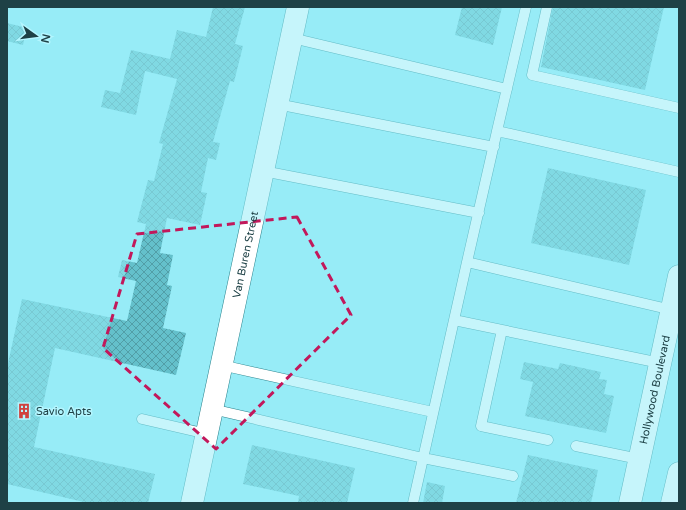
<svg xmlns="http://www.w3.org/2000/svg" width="686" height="510" viewBox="0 0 686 510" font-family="'Varela Round',sans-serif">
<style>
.building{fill:url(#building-cross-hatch)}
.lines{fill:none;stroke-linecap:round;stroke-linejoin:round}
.lane-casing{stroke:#28828c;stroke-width:11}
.secondary-casing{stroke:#28828c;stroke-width:23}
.primary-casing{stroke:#28828c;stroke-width:23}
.lane{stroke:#fff;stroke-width:10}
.secondary{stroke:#fff;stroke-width:22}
.primary{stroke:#fff;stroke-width:22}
.marked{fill:none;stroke:#c2185b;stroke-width:3;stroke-dasharray:8 5;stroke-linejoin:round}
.labels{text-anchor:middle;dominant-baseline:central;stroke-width:3;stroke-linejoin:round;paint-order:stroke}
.street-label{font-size:11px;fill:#1e4146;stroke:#b4f6ff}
.poi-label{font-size:11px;fill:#1e4146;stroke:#b4f6ff;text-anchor:start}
</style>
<defs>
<pattern id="building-cross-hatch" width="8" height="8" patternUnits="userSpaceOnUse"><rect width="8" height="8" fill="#64c0cb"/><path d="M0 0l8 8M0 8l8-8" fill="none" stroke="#529ea7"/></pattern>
</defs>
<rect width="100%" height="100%" fill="#97ecf7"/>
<path class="building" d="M213,7H245L235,44L243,46L234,82L230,81L213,142L220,143L216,160L208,158L201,192L207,193L200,225L167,218L160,253L173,255L167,285L172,286L163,328L186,333L176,375L55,348L34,447L155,474L148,503H88L7,484V368L22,299L127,321L136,281L118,277L122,260L137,263L146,224L137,222L148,180L154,181L163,144L159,143L177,79L145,71L136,115L101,107L105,90L120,93L131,50L170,59L177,30L206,37Z
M462,7H502L493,45L455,35Z
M553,7H664L645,90L541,67Z
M7,23L27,28L23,45L7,41Z
M548,168L646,190L629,265L531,243Z
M524,362L558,369L560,363L601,372L599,379L607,380L604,394L614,396L606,433L525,416L533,382L520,379Z
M252,445L355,468L347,503H298L299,496L243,484Z
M528,455L598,470L591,503H516Z
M427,482L445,486L442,503H423Z"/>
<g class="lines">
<defs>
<path id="lane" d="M547,7L532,75L679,108
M292,38L507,89
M277,104L494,147
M497,131L526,7
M263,171L479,213
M672,310L467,262L497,131L679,172
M454,320L660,363
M502,330L481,426L548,440
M221,365L433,412
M212,409L423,458L513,476
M142,419L207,434
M576,446L639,459
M413,503L467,262"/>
<g id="secondary">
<path id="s1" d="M192,503L298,7"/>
</g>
<g id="primary">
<path id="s2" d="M630,503L679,276"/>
<path d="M672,503L679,473"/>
</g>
</defs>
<use href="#lane" class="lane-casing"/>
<use href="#secondary" class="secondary-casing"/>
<use href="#primary" class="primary-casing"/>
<use href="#lane" class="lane"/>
<use href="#secondary" class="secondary"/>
<use href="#primary" class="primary"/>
</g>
<path d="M0 0H686V510H0ZM297,217L351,315L216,449L103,348L137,234Z" fill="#97ecf7" fill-opacity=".55" fill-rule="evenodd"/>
<path class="marked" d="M297,217L351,315L216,449L103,348L137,234Z"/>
<defs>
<symbol id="building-bare" viewBox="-9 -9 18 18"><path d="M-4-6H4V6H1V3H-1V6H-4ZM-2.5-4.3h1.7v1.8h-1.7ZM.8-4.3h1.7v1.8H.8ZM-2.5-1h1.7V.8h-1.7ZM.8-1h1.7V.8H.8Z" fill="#d0423e" stroke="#b4f6ff" stroke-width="2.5" paint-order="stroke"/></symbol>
</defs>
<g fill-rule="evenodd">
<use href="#building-bare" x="13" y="400" width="22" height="22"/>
</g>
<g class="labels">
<g class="street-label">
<text stroke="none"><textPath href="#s1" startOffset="254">Van Buren Street</textPath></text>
<text stroke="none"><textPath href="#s2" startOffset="116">Hollywood Boulevard</textPath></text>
</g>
<g class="poi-label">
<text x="36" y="411">Savio Apts</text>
</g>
</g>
<rect width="686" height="510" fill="none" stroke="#1e4146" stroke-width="16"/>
<g transform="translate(36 36) rotate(104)" stroke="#b4f6ff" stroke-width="3" paint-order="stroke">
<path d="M0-3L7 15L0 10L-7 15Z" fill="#1e4146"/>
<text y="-6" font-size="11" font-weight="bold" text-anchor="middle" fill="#1e4146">N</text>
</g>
</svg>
